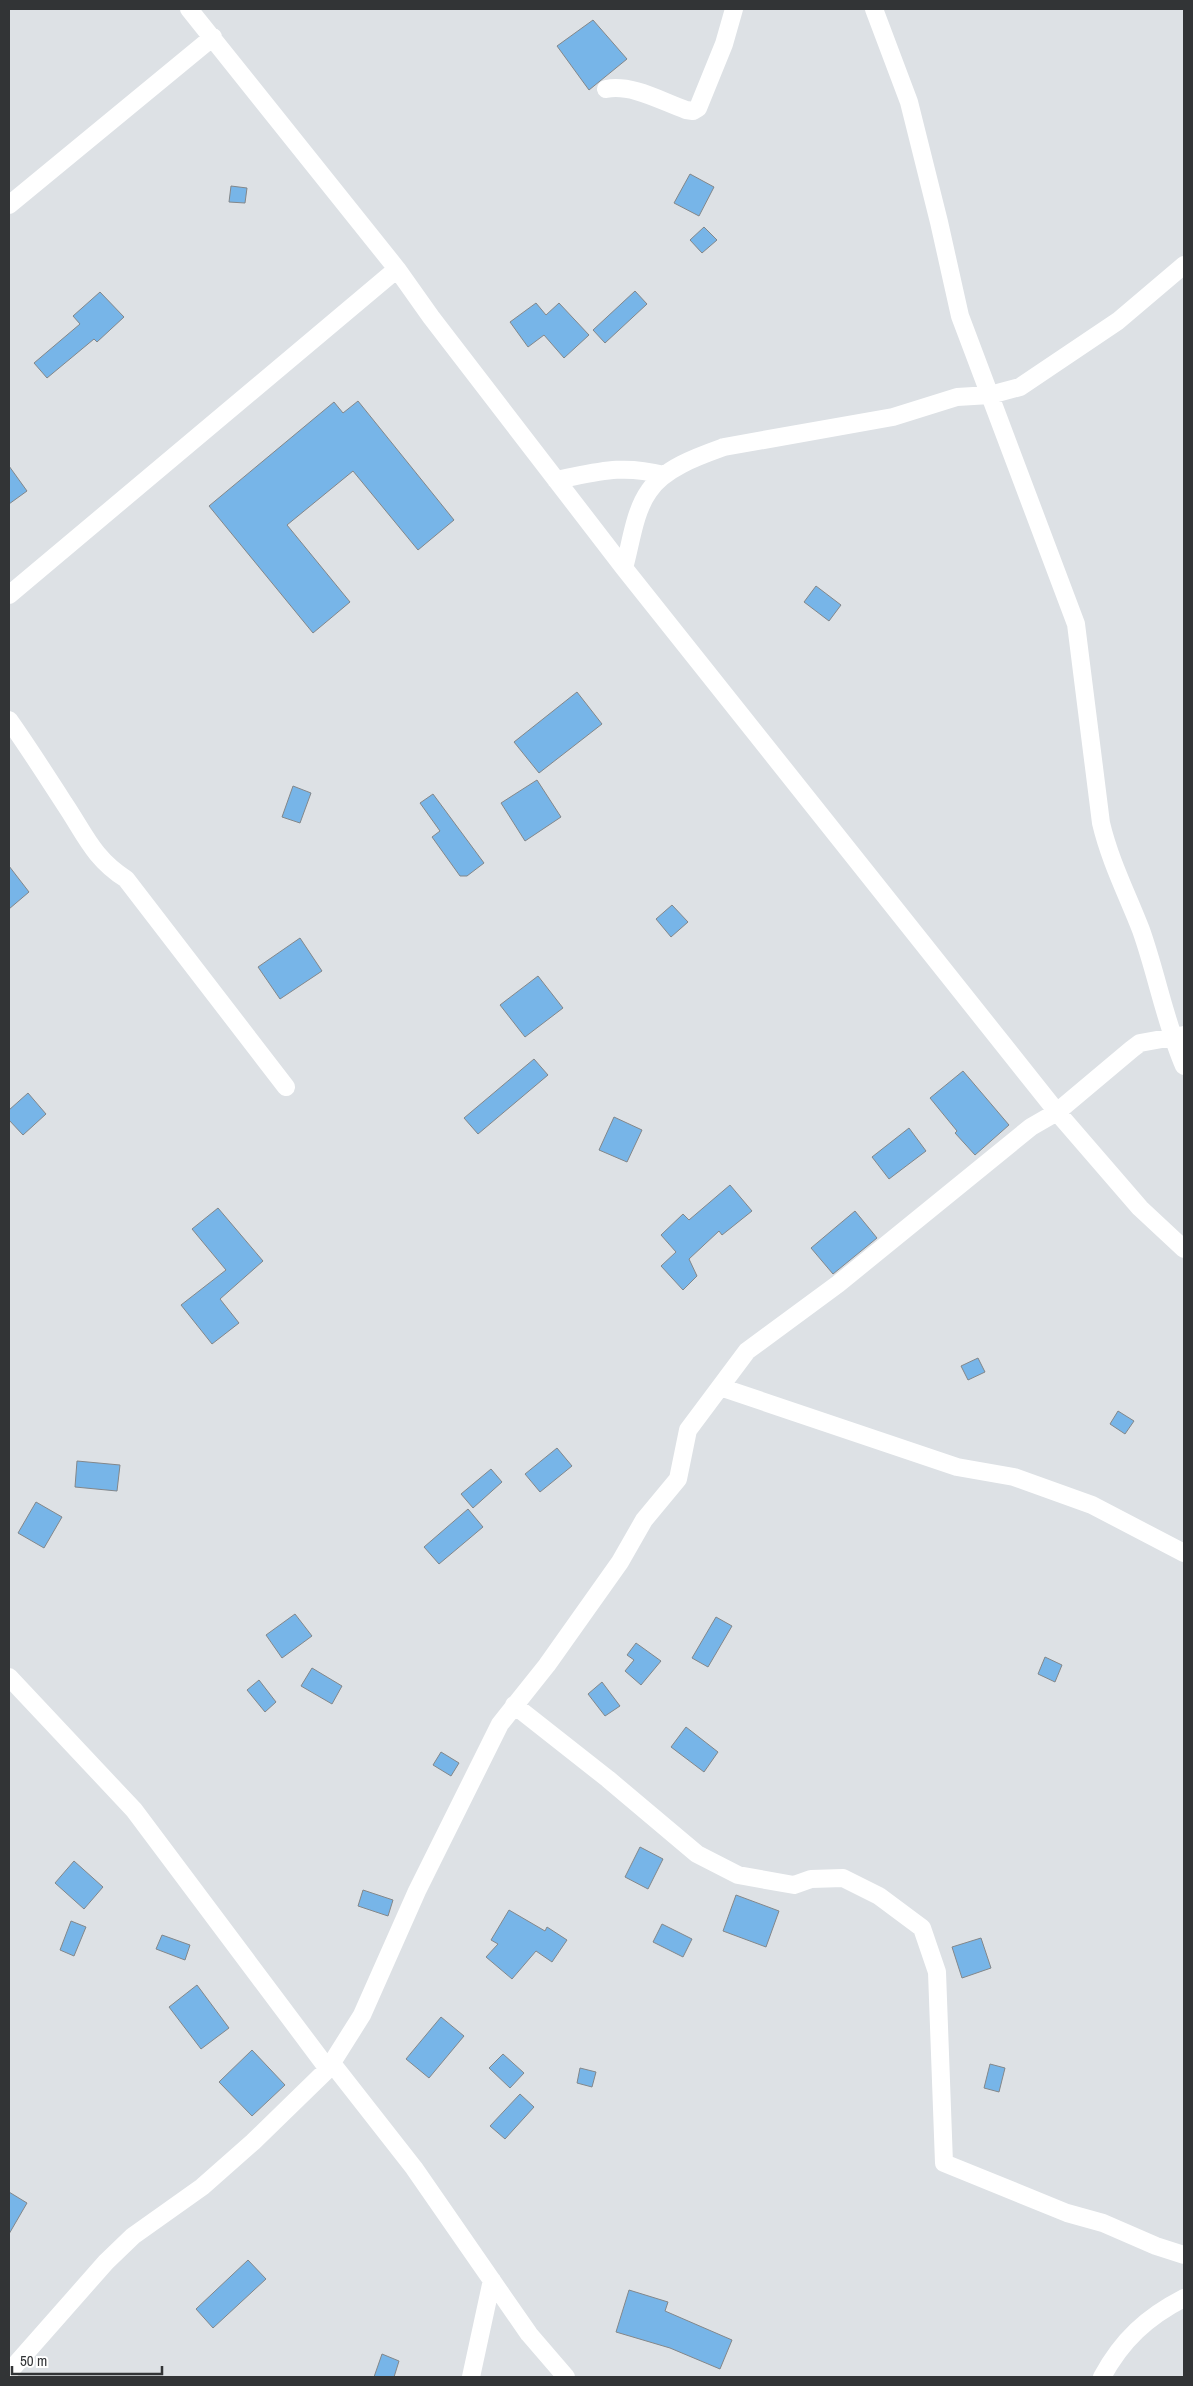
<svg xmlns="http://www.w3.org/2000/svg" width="1193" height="2386" viewBox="0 0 1193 2386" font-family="'Archivo Narrow',sans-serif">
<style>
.building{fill:#77b5e8;stroke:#83878a}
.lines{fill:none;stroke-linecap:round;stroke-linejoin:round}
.minor{stroke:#fff;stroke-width:18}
</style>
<rect width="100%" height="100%" fill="#dde1e5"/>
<path class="building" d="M593,20L627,59L589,90L557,46Z
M690,174L714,187L699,216L674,203Z
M231,186L247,188L245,203L229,202Z
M704,227L717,240L702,253L690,240Z
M635,291L647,304L605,343L593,330Z
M100,292L124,317L97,342L94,339L47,378L34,363L80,324L73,316Z
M536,303L546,315L559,303L589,335L564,358L544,335L528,347L510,322Z
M358,401L454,520L418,550L353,471L287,525L350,602L313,633L209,506L334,402L343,413Z
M9,466L27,491L9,504Z
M816,586L841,605L829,621L804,602Z
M577,692L602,724L539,773L514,742Z
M537,780L561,817L525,841L501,803Z
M293,786L311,793L300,823L282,817Z
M433,794L484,863L467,876H460L432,837L440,831L420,803Z
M9,866L29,892L9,909Z
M672,905L688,922L671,937L656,919Z
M300,938L322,971L280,999L258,967Z
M538,976L563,1008L525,1037L500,1005Z
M534,1059L548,1075L478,1134L464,1118Z
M963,1071L1009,1125L975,1155L955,1133L957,1131L930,1098Z
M28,1093L46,1114L23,1135L9,1120V1110Z
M614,1117L642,1130L627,1162L599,1150Z
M909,1128L926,1151L889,1179L872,1157Z
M730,1185L752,1211L722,1235L719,1231L689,1259L697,1276L683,1290L661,1266L676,1252L661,1235L683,1214L689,1220Z
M218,1208L263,1261L220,1299L239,1323L212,1344L181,1305L226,1270L192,1229Z
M855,1211L877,1238L833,1274L811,1248Z
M978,1358L985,1372L968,1380L961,1366Z
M1118,1411L1134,1421L1125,1434L1110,1424Z
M557,1448L572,1466L540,1492L525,1474Z
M77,1461L120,1465L117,1491L75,1487Z
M491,1469L502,1482L473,1508L461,1494Z
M36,1502L62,1517L44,1548L18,1533Z
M468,1509L483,1527L439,1564L424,1547Z
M295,1614L312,1636L282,1658L266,1635Z
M716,1617L732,1626L708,1667L692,1658Z
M636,1643L661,1661L641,1685L625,1671L634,1660L627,1655Z
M1045,1657L1062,1665L1055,1682L1038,1674Z
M312,1668L342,1686L332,1704L301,1686Z
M259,1680L276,1702L265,1712L247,1690Z
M602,1682L620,1706L605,1716L588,1694Z
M686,1727L718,1752L704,1772L671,1747Z
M441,1752L459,1763L451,1776L433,1765Z
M640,1847L663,1859L648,1889L625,1877Z
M74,1861L103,1887L84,1909L55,1883Z
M363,1890L393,1900L388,1916L358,1906Z
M736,1895L779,1911L766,1947L723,1931Z
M509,1910L545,1931L547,1927L567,1940L552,1962L536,1951L512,1979L486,1957L498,1944L491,1940Z
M71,1921L86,1927L74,1956L60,1950Z
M662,1924L692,1939L683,1957L653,1942Z
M162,1935L190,1945L185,1960L156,1949Z
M981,1938L991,1968L962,1978L952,1947Z
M197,1985L229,2028L201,2049L169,2007Z
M441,2017L464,2036L429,2078L406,2059Z
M252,2050L285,2085L252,2116L219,2082Z
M503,2054L524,2073L510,2088L489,2068Z
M990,2064L1005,2068L999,2092L984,2088Z
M580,2068L596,2072L592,2087L577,2083Z
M520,2094L534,2107L505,2139L490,2126Z
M9,2192L27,2203L9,2234Z
M248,2260L266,2279L213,2328L196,2309Z
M629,2290L668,2302L665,2311L732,2340L720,2369L670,2348L616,2332Z
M382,2354L399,2361L394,2377H374Z"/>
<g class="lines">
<path class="minor" d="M189,9L397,269L431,317L624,568L1057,1112L1140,1208L1184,1249
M874,9L909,102L939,222L960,316L1076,624L1101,823C1110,861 1127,894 1141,930C1157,975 1165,1022 1184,1066
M606,89C632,84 661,101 686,110L693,111L698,108L724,44L734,9
M9,205L213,37
M556,480C598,472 621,464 664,475
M624,568C631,544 634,512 649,491C664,468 699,456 724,447L893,417L957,397L990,395L1020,387L1118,321L1184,265
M9,595L397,269
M9,720C28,747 46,775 64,803C85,834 93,858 126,879L286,1087
M720,1387L957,1467L1014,1477L1092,1505L1184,1553
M9,1677L134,1810L328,2069L362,2015L417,1891L500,1724L547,1665L620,1562L644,1520L678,1479L688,1430L747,1351L838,1284L1031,1127L1057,1112L1132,1049L1140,1043L1184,1035
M514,1705L608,1779L697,1854L738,1875L794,1885L811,1879L843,1878L879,1896L922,1928L937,1972L944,2163L1067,2213L1103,2223L1156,2246L1184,2255
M331,2062L414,2168L529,2334L566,2377
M9,2372L106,2262L133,2236L202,2187L253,2142L328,2069
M471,2377L492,2280
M1102,2377C1122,2340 1147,2317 1184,2298"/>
</g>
<rect width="1193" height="2386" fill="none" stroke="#323436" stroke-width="20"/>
<path d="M12 2366v8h150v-8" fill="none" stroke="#323436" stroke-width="2.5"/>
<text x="20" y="2366" font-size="15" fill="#323436" stroke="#ffffff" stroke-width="4" paint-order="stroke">50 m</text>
</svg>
